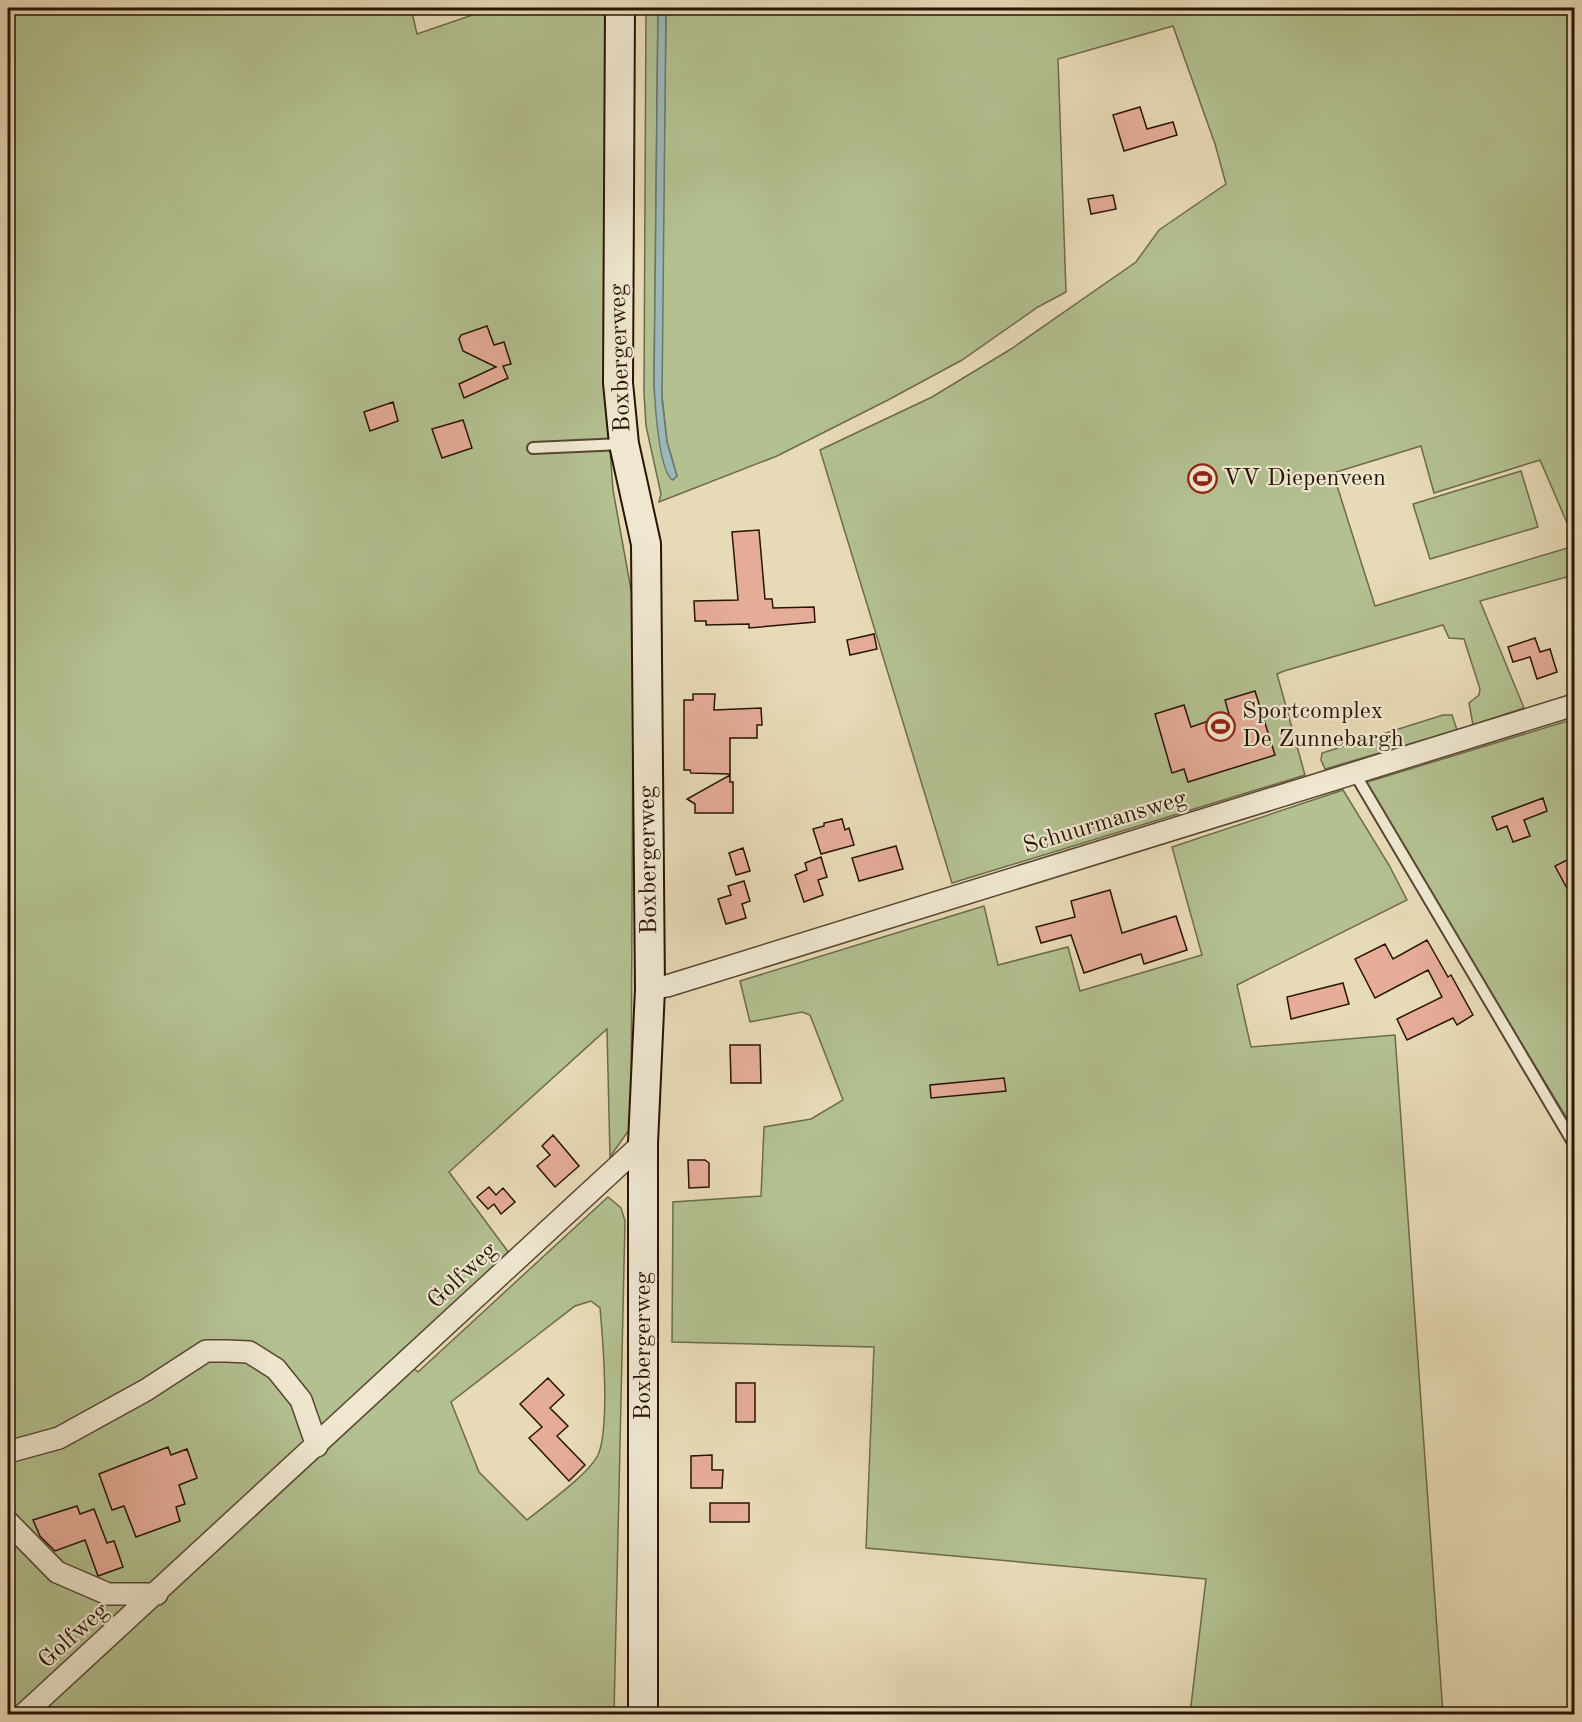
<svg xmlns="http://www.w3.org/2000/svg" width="1582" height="1722" viewBox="0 0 1582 1722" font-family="'Old Standard TT',serif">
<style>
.green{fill:#b3c090;stroke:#6e6a4a;stroke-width:1.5;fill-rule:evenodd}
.water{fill:#9ab8b7;stroke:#6d7670;stroke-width:1.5}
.building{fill:#e5ac98;stroke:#291405;stroke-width:1.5}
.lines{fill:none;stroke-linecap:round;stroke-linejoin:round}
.lane-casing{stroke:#584631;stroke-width:14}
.street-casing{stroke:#584631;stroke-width:24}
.secondary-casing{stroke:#291405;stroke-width:32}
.lane{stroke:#efe7d0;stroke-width:10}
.street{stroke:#efe7d0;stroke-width:21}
.secondary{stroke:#efe7d0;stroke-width:28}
.labels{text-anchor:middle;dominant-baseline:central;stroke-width:4.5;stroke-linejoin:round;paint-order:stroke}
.street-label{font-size:24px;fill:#291405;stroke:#efe7d0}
.poi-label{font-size:24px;fill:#291405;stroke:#efe7d0;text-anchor:start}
</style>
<rect width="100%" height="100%" fill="#e7dab6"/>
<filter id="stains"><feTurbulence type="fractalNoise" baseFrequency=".00333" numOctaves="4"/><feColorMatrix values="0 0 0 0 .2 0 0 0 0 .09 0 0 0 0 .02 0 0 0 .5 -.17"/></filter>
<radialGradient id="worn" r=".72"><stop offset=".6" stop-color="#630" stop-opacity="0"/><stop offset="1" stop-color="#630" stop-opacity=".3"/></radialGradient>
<path class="green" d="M8,8H411L417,34L493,8H610V449L613,490L637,623L633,693L631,1127L610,1157L607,1029L449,1172L509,1253L398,1354L418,1372L608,1197L621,1208L625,1221L614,1714H8ZM591,1301L600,1308C603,1340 610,1428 598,1455C588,1475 545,1505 527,1520L479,1472L451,1402L575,1306Z
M646,8H658L654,385L660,441L668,474L677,476L667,442L661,387L666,8H1574V539L1540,460L1434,493L1421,446L1333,473L1375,606L1574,546V575L1480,601L1524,708L1473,725L1469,703L1479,695L1480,689L1464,639L1449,638L1443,625L1284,671L1277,674L1305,775L952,883L820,450L932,397L1011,349L1136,262L1159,230L1226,184L1215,144L1173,26L1058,59L1066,292L1038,307L962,360L888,400L777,456L659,502L661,494L646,426L644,393Z
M1521,471L1538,527L1430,559L1413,504Z
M1443,715H1452L1457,730L1325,769L1321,760L1322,753Z
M1574,719V1130L1364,783Z
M1343,790L1389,865L1407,900L1237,985L1251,1047L1395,1035L1443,1714H1190L1206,1579L866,1548L874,1347L672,1342L673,1202L761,1196L764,1127L811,1119L843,1100L810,1015L802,1012L750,1022L740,981L984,906L998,965L1068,947L1080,991L1202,955L1172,847Z"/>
<path class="water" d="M658,8H666L662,399L667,442L677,476L673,480C659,473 655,403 654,385Z"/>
<path class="building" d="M1140,107L1147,129L1173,122L1177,135L1124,151L1113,115Z
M1113,195L1116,209L1091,214L1088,199Z
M487,326L494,345L504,342L511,364L503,366L508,378L464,398L459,384L496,367L463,351L459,339L461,335Z
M393,402L398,421L370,431L364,412Z
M463,420L472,448L442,458L432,429Z
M759,530L765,599H772L773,608L814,607L815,622L749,628V624L706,625V621H695L694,601L738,600L732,532Z
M874,634L877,649L850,655L847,640Z
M1535,638L1540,652L1550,649L1557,672L1537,679L1530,657L1513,662L1508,647Z
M1255,691L1275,755L1188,782L1184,769L1172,773L1155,714L1184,705L1191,727L1229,714L1225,700Z
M693,694H715L714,710L761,708L762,725H757V738H730V774L691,773L690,770H684V700H693Z
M730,775V782H733V813H695V804L687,799Z
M1543,798L1547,811L1524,820L1530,836L1513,842L1507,826L1497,830L1492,817Z
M842,819L845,830L849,828L854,845L821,854L813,829L824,826V823Z
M896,846L903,869L859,881L852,858Z
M743,848L750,871L736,875L729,853Z
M1575,856V903L1555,866Z
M821,857L827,877L818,880L823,895L804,902L795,875L807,870L805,863Z
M744,881L750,901L742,904L746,918L726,924L718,899L731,895L728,886Z
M1110,890L1122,933L1176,916L1187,950L1144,964L1141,954L1084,973L1071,935L1041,943L1036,927L1075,917L1071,901Z
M1427,940L1448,977L1451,975L1473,1015L1457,1025L1453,1018L1407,1040L1397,1019L1442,997L1428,970L1375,998L1355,959L1385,944L1393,959Z
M1343,983L1349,1004L1291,1019L1287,997Z
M730,1045H760L761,1083H731Z
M1004,1078L1006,1091L931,1098L930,1085Z
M553,1135L579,1166L555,1187L537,1166L550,1155L542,1146Z
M688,1160H705L709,1163V1187L689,1188Z
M489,1187L496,1195L503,1188L515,1202L501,1214L494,1204L488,1209L477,1197Z
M548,1378L564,1395L550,1408L568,1426L557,1436L585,1465L569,1481L529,1438L542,1427L520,1404Z
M736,1383H755V1422H736Z
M168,1447L171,1455L187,1449L197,1478L179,1485L185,1504L176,1507L180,1521L136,1537L124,1506L112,1510L99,1474Z
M712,1455V1470H723L722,1488H691V1456Z
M710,1503H749V1522H710Z
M77,1506L80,1514L94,1509L107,1543L114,1541L123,1567L98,1576L85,1540L55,1551L40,1536L33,1520Z"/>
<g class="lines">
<defs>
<path id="lane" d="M533,448L622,444
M1355,774L1574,1144"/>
<path id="street" d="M650,989L667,986L1574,705
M8,1452L59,1438L146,1390L206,1351H226L249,1352L276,1369L301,1400L317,1446
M8,1522L57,1572L108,1594H157
M24,1714L643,1143"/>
<path id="secondary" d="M620,8L618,383L624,444L646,544L650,989L643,1143V1714"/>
</defs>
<use href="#lane" class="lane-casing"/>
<use href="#street" class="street-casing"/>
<use href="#secondary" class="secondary-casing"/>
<use href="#lane" class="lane"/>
<use href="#street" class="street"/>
<use href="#secondary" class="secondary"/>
</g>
<defs>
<symbol id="stadium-ring" viewBox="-11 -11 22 22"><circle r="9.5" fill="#efe7d0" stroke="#8f2418" stroke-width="1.5"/><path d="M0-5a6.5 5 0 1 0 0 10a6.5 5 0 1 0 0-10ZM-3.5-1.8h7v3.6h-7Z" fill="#8f2418"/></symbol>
</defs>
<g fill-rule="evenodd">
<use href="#stadium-ring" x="1186" y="462" width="33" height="33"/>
<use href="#stadium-ring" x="1204" y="710" width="33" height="33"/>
</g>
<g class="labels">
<g class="street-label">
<text transform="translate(621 358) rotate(-92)">Boxbergerweg</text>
<text transform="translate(1105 823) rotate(-17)">Schuurmansweg</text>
<text transform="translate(649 860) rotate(-91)">Boxbergerweg</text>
<text transform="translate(463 1276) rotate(-43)">Golfweg</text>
<text transform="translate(644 1346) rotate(-90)">Boxbergerweg</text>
<text transform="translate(74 1636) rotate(-42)">Golfweg</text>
</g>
<g class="poi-label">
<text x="1223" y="479">VV Diepenveen</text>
<text x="1242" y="712">Sportcomplex<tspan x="1242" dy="28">De Zunnebargh</tspan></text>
</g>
</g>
<rect width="1582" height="1722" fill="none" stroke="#e7dab6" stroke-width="30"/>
<rect x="9" y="9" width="1564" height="1704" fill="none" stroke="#291405" stroke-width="3"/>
<rect x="15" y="15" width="1552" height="1692" fill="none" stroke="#291405" stroke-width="1.5"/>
<rect width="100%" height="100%" filter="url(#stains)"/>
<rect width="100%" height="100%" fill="url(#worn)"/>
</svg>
